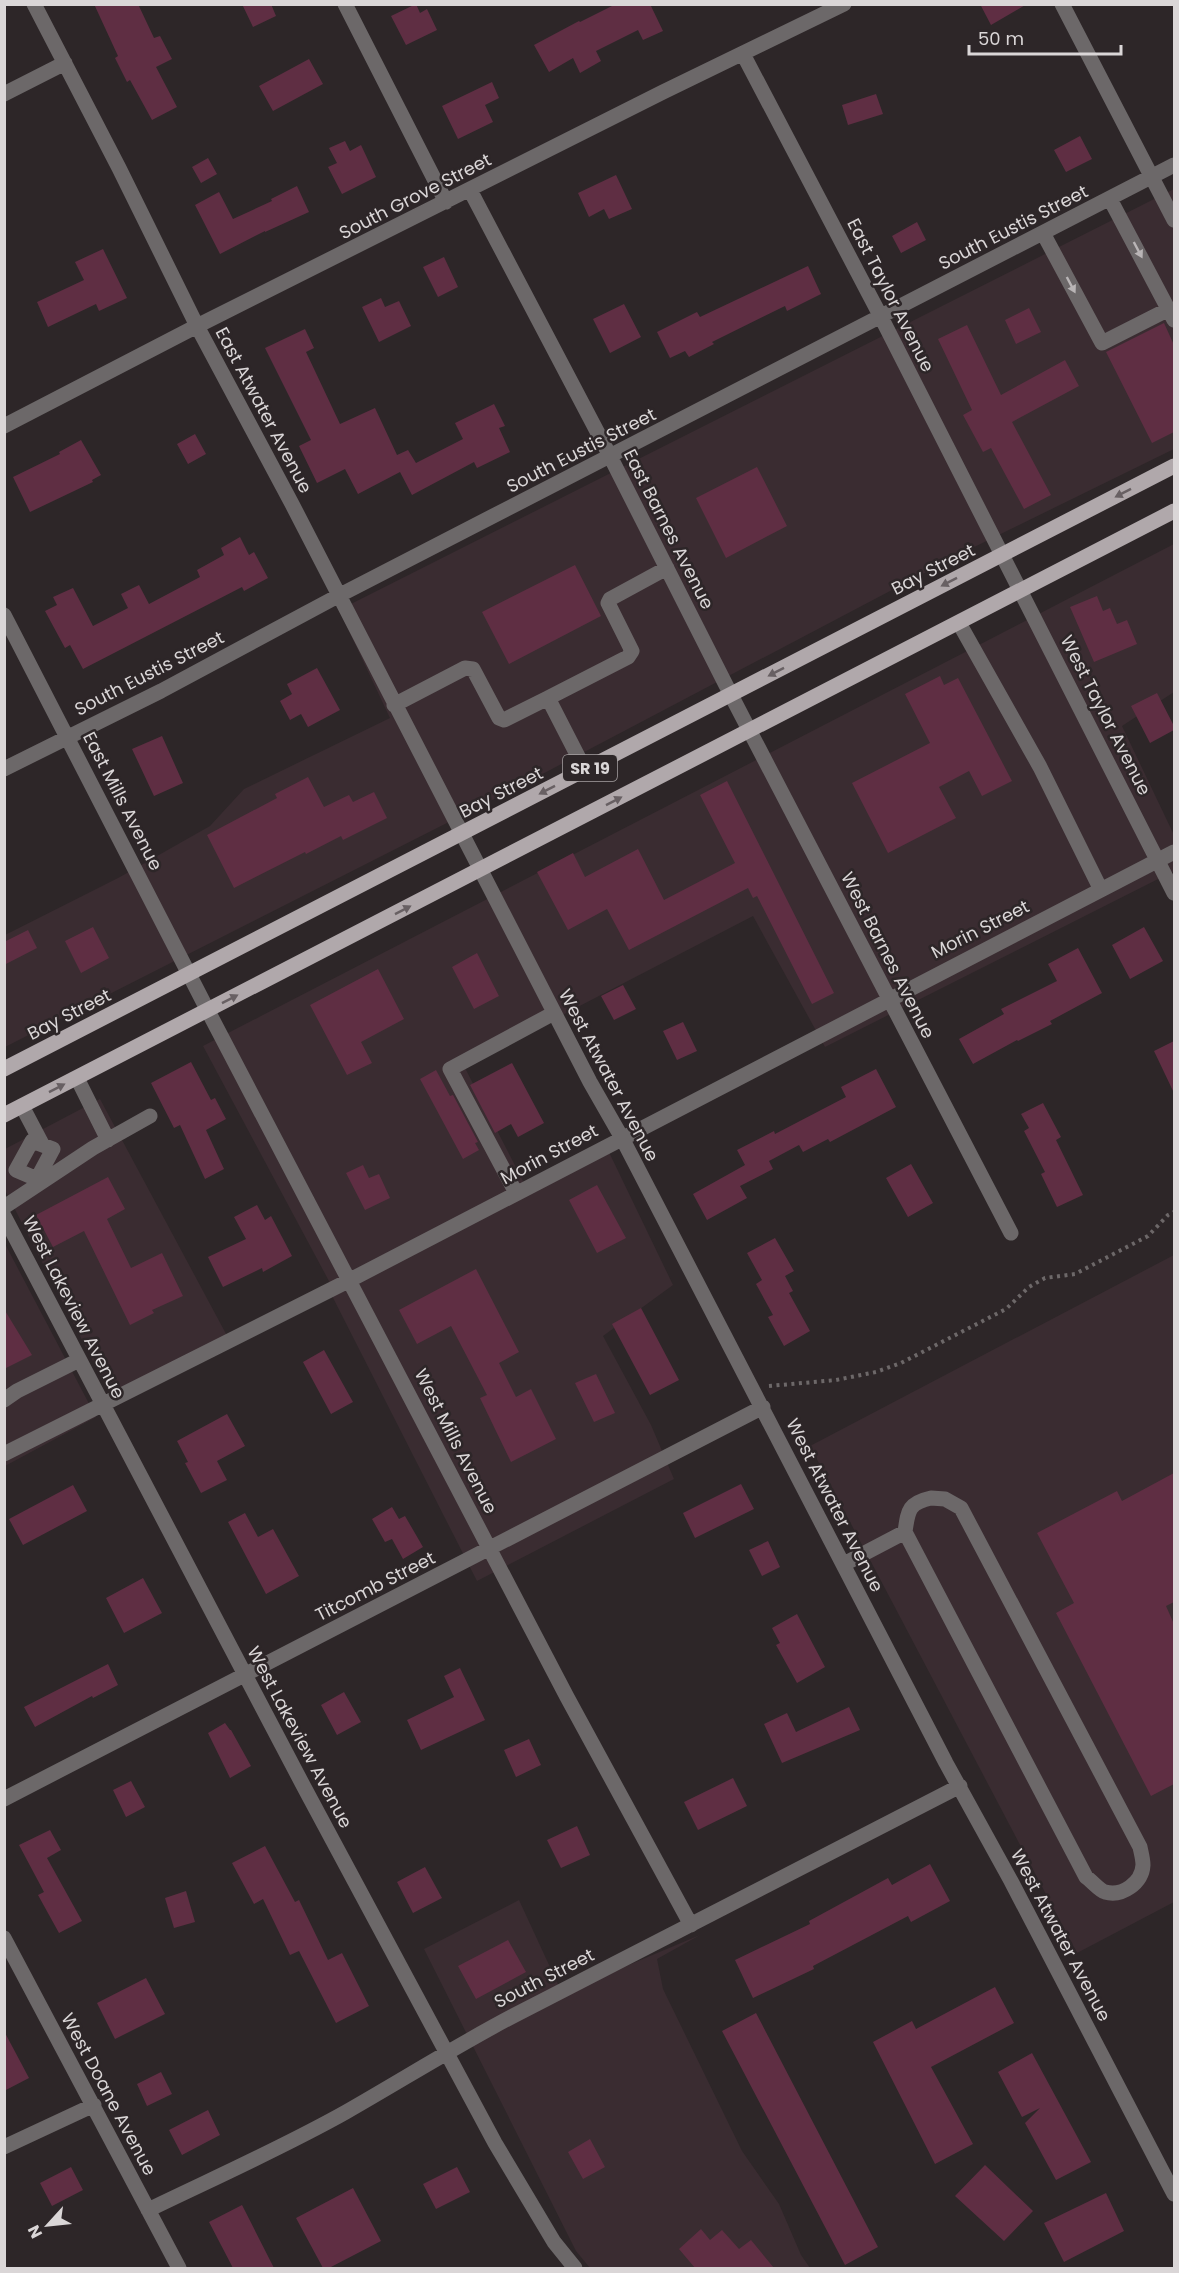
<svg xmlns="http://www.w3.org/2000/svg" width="1179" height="2273" viewBox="0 0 1179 2273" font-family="Poppins,sans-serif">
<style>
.built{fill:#3a2c31}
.building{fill:#5f2e43}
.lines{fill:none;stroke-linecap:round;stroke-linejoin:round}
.path{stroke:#6d6869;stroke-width:4;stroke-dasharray:3 4.5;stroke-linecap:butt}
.minor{stroke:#6c6869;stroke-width:15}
.major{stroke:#b0a8ab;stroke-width:15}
.oneway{fill:#b9b5b6}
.oneway2{fill:#686063}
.labels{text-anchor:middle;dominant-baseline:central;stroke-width:5;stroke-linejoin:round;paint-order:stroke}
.shield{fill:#2d2628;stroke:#a6a1a2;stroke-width:1.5}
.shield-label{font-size:16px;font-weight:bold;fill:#dad6d7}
.street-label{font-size:18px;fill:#dad6d7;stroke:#2d2628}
</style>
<rect width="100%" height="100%" fill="#2d2628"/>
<path class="built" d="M1174,189V449L964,552L514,789L5,1047V935L120,877L210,826L244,789L390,718L339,610Z
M1174,544V692L1122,726L1174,835V871L825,1047L753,916L464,1066L524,1183L606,1146L673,1285L603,1336L651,1425L674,1479L477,1581L327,1286L330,1283L203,1046Z
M100,1099L232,1345L116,1406L5,1190V1149Z
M4,1242L96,1417L5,1466H4Z
M1174,1255V1902L1077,1953L810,1446Z
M519,1900L562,1993L700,1935L657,1959L663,1989L742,2151L779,2204L801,2255L810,2268H590L576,2251L424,1949Z"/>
<path class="building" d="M94,4H138L154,38L160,36L172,59L156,67L177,107L152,120L130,80L127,82L115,58L118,56Z
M242,4H271L276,16L253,27Z
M416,4L420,13L427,9L437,30L406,45L391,16Z
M616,4H650L663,31L643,40L638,30L596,51L601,61L580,73L573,58L549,72L534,45L579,21L580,22Z
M980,4H1027L991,25Z
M309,59L323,84L273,111L259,86Z
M492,82L499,98L485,105L493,122L458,139L442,106Z
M876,94L883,114L848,125L842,105Z
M1080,136L1092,159L1066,172L1054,150Z
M345,141L350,151L361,145L376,177L342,194L328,167L337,163L329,148Z
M208,158L217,174L201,183L192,167Z
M616,175L632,209L609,219L604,209L589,217L578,193Z
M297,186L309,212L265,232V231L220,254L195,205L219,192L233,219L272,201L271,199Z
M917,222L926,240L901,253L892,236Z
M103,249L127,298L99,311L96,304L48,327L37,302L84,280L75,262Z
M444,257L458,287L438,297L423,267Z
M808,266L821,294L787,311L785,306L712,342L714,344L689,357L685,351L670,358L657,332L697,312L700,317Z
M381,298L385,307L399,301L411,326L379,342L362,307Z
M624,304L641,337L610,353L593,319Z
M1029,308L1041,332L1016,344L1005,320Z
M1164,323L1174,345V432L1152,443L1106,352Z
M967,325L1001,395L1065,360L1079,386L1012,422L1051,495L1024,509L991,448L983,452L963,415L972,410L938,339Z
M305,329L314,348L306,352L340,424L375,408L397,455L408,450L416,463L463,439L455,423L494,404L505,426L499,428L510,452L477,468L474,462L412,495L400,472L358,494L345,469L317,483L299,446L311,440L265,348Z
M195,434L206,454L188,464L177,444Z
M81,440L101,475L92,480L93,482L30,512L13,477L60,454L59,452Z
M757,467L787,526L726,558L696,498Z
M240,537L249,555L254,552L268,578L244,591L242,587L83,669L70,645L65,648L45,611L57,605L53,597L73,588L93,626L128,608L121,594L139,585L149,604L200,577L197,570L224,555L221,548Z
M575,565L601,616L509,664L482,612Z
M1097,596L1103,611L1110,608L1117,624L1127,620L1137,644L1094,662L1070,607Z
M317,668L340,710L308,727L301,714L290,720L280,701L292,694L287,684Z
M940,676L944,685L958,678L1012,781L982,796L969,771L939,787L956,818L888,853L852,783L930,743L905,694Z
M1157,693L1174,726V730L1150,743L1131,706Z
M162,736L183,783L154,796L132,749Z
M308,777L324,807L349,795L353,802L374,792L387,818L343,840L341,836L306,854L305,852L234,888L207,835L277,798L275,794Z
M727,781L834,993L812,1004L757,896L753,898L748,888L629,950L607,909L568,930L537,872L573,853L585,877L638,849L664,900L735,863L700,795Z
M93,927L109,958L81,973L65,941Z
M1144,927L1163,961L1130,979L1112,945Z
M28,930L37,948L4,965V942Z
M1078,948L1102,993L1050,1021L1052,1024L1018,1041L1017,1040L973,1064L959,1039L1004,1014L1001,1009L1057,981L1048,964Z
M477,953L499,996L474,1009L452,967Z
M378,969L404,1019L361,1042L372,1063L347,1075L310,1005Z
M623,985L636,1009L614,1020L601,996Z
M683,1022L697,1051L677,1060L663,1031Z
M1174,1041V1093L1154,1051Z
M191,1062L211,1100L215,1098L226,1119L206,1130L224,1169L205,1179L180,1125L174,1128L151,1083Z
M512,1063L544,1123L518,1137L511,1124L495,1133L470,1085Z
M876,1069L896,1107L830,1142L828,1139L803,1152L799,1145L769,1161L773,1169L740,1186L747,1198L707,1220L693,1194L745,1165L737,1150L774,1131L775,1134L846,1097L841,1087Z
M436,1070L450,1096L453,1095L478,1142L475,1143L479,1150L463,1159L420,1079Z
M1043,1103L1061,1137L1056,1140L1083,1195L1057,1207L1041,1174L1045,1172L1024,1131L1029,1128L1021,1114Z
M911,1164L933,1203L908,1217L886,1178Z
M363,1165L369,1178L379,1174L390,1198L365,1210L346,1173Z
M108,1177L125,1209L107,1219L131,1268L162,1253L183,1296L152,1310L154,1313L130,1325L84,1231L53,1247L36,1215Z
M597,1185L626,1238L597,1253L569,1200Z
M257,1205L265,1220L271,1216L292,1256L263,1272L262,1268L223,1287L208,1257L246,1239L234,1217Z
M775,1238L794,1271L785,1276L793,1291L789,1293L810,1331L784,1346L768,1317L773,1315L756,1284L762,1280L747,1253Z
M476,1269L519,1352L499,1363L516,1397L531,1389L556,1439L511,1462L480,1398L487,1395L451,1326L417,1344L399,1310Z
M641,1308L679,1380L650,1395L612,1324Z
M4,1309L32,1355L4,1369Z
M324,1350L353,1402L331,1414L303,1362Z
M596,1374L615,1413L594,1422L575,1383Z
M227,1414L245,1446L217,1461L227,1480L201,1493L185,1463L188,1462L177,1441Z
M1174,1473V1602L1166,1606L1174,1624V1784L1151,1796L1056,1613L1074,1603L1037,1533L1117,1491L1122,1501Z
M741,1484L754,1509L695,1538L683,1513Z
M73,1485L87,1511L23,1545L9,1519Z
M392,1507L399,1519L405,1516L423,1547L403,1559L392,1539L385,1542L372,1519Z
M245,1513L258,1537L273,1529L299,1576L266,1594L228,1522Z
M768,1541L780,1567L762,1576L749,1550Z
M143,1578L162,1613L124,1633L106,1598Z
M797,1614L825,1667L797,1683L776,1645L780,1643L772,1628Z
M108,1664L118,1685L93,1698L92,1696L35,1727L24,1707Z
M460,1668L485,1720L421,1750L407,1720L454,1697L444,1676Z
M344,1692L361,1722L337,1735L321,1705Z
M849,1707L860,1730L782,1763L764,1724L787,1713L796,1732Z
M225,1723L230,1730H231L251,1766L230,1778L208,1733Z
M529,1739L541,1765L516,1777L504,1750Z
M733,1778L747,1806L698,1830L684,1802Z
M131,1781L145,1807L126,1817L113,1790Z
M577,1826L590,1855L561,1868L547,1840Z
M50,1830L61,1850L47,1858L82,1921L59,1933L38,1895L44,1892L19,1845Z
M265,1846L295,1902L299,1900L328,1960L342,1953L369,2006L336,2023L299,1951L290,1955L263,1899L254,1904L232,1863Z
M930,1864L950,1901L911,1922L908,1916L813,1966L814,1969L753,1998L735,1960L810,1924L809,1921L888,1878L892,1885Z
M425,1867L442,1898L413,1913L397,1882Z
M186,1891L195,1922L174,1928L165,1898Z
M508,1940L526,1972L476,1999L458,1966Z
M146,1978L165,2014L115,2039L97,2003Z
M995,1987L1014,2023L931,2067L973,2144L935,2164L873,2042L912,2021L916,2029Z
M756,2013L878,2247L845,2265L722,2031Z
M4,2031L29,2078L4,2091Z
M1032,2053L1091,2162L1056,2180L1025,2123L1040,2108L1022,2117L998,2072Z
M161,2072L172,2094L147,2106L137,2084Z
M208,2110L220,2135L182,2155L169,2130Z
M590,2139L605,2167L583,2179L568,2152Z
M985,2165L1033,2211L1004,2241L955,2196Z
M71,2167L83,2190L52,2206L40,2183Z
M457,2167L470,2192L436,2209L423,2184Z
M353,2188L381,2241L329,2268H323L296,2218Z
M1106,2193L1124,2231L1064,2262L1044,2223Z
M242,2205L274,2268H233L209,2222Z
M701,2229L710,2240L722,2230L739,2249L751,2240L774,2268H695L679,2249Z"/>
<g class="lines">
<path class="path" d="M769,1386L836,1380L876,1372L901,1363L1006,1309L1029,1287L1045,1278L1075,1274L1148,1236L1168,1215L1174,1212"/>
<path class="minor" d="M34,4L119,168L197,326L292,504L590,1082L622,1138L946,1763L1011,1881L1174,2194
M345,4L446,202
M1062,4L1174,220
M743,54L881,317L1174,893
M4,94L65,63
M470,190L610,456L731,695L1011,1233
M1110,199L1174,320
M1043,233L1102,343L1169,309
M4,426L197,326L663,92L844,4
M4,615L208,1011L567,1697L691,1925
M959,623L1040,767L1101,890
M548,698L628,657L632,651L608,603L610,599L667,568
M394,705L465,668L473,669L499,718L504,720L548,698L585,770
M4,769L161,691L338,596L1174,165
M77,1078L108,1140
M22,1106L42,1144
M32,1141L53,1149L37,1179L16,1170Z
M516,1193L450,1069L554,1013
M4,1207L93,1148L150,1116
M4,1216L304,1787L495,2143L554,2242L575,2268
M4,1400L17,1391L79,1360
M4,1454L350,1280L1174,852
M931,1498L945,1499L961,1508L1140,1847C1141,1852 1143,1859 1143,1865C1142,1883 1122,1897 1105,1892C1099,1890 1092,1881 1086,1877L905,1532C908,1511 908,1503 931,1498Z
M844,1564L905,1532
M4,1799L763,1407
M4,1938L179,2268
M4,2147L94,2105
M148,2210C214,2178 282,2148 346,2112C402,2080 456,2046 513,2016L960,1786"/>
<path class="major" d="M4,1069L1174,466
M4,1115L1174,511"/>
</g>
<defs><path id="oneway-solid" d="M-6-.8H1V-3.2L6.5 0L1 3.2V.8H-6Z" transform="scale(1.5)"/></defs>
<g class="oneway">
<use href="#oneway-solid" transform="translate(1138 250) rotate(62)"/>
<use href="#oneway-solid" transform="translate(1071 285) rotate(62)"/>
</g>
<g class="oneway2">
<use href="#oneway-solid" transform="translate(1123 493) rotate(153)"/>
<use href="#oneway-solid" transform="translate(949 582) rotate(153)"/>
<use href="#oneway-solid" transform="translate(776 672) rotate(153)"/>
<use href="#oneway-solid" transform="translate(547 790) rotate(153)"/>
<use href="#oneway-solid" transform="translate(614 801) rotate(-27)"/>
<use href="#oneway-solid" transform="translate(403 910) rotate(-27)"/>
<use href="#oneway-solid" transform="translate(230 999) rotate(-27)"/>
<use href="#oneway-solid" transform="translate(57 1088) rotate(-27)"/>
</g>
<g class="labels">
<rect class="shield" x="563" y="755" width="54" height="26" rx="4.5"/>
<g class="shield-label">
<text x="590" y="768">SR 19</text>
</g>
<g class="street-label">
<text transform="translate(415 196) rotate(-27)">South Grove Street</text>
<text transform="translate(1013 227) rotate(-27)">South Eustis Street</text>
<text transform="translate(891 295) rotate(63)">East Taylor Avenue</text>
<text transform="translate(264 410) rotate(62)">East Atwater Avenue</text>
<text transform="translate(581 450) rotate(-27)">South Eustis Street</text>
<text transform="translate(669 529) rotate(63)">East Barnes Avenue</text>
<text transform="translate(933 569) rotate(-27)">Bay Street</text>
<text transform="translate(149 673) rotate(-27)">South Eustis Street</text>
<text transform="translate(1106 715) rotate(63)">West Taylor Avenue</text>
<text transform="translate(501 792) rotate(-27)">Bay Street</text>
<text transform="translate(123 801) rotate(63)">East Mills Avenue</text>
<text transform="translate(980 929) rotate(-27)">Morin Street</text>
<text transform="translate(888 955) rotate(63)">West Barnes Avenue</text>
<text transform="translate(69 1014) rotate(-27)">Bay Street</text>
<text transform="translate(609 1075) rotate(62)">West Atwater Avenue</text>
<text transform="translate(549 1154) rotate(-28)">Morin Street</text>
<text transform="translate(74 1307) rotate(63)">West Lakeview Avenue</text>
<text transform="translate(456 1441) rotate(63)">West Mills Avenue</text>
<text transform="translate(835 1505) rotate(63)">West Atwater Avenue</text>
<text transform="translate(375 1586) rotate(-27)">Titcomb Street</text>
<text transform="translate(300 1737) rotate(62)">West Lakeview Avenue</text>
<text transform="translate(1061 1935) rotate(62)">West Atwater Avenue</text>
<text transform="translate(544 1978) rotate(-27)">South Street</text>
<text transform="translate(109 2094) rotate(62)">West Doane Avenue</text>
</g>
</g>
<rect width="1179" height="2273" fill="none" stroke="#dad6d7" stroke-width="12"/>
<g transform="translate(48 2225) rotate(243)" stroke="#2d2628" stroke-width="4.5" paint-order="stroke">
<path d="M0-4.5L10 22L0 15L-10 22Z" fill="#dad6d7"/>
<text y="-9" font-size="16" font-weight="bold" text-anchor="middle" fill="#dad6d7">N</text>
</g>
<path d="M969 45v9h152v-9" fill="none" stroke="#dad6d7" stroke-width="3"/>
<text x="978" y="45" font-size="18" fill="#dad6d7" stroke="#2d2628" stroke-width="4.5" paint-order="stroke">50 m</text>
</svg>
